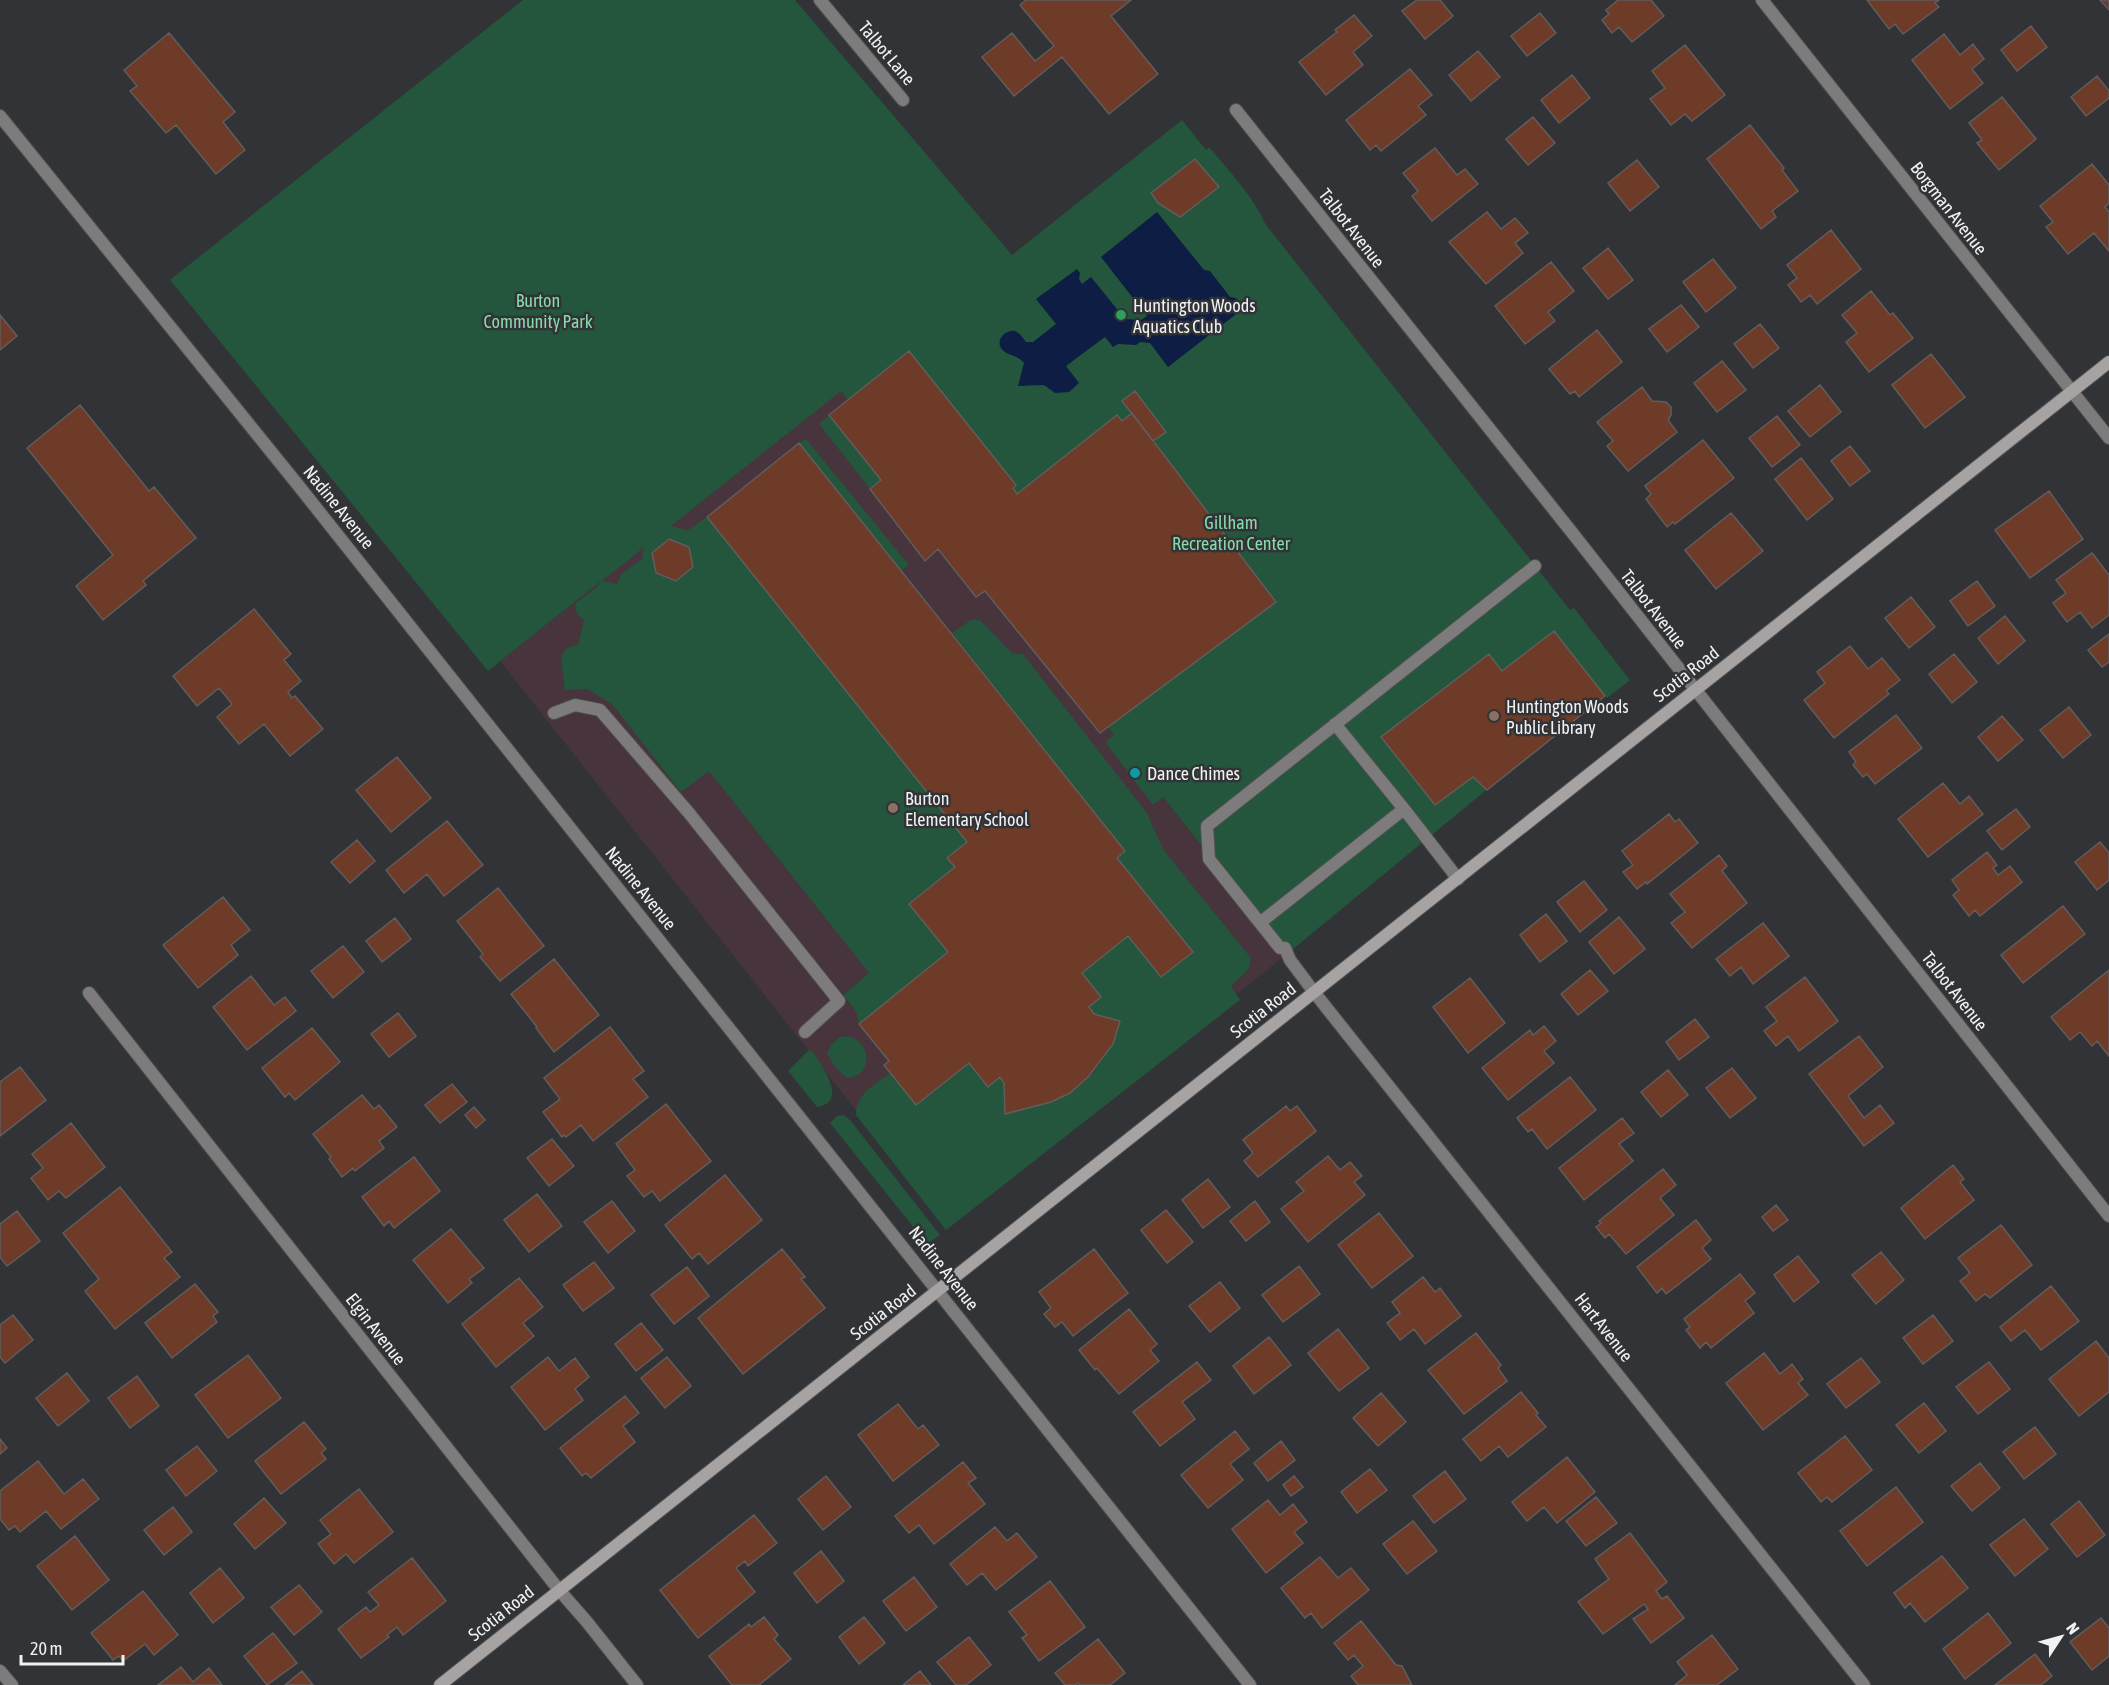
<svg xmlns="http://www.w3.org/2000/svg" width="2109" height="1685" viewBox="0 0 2109 1685" font-family="'Asap Condensed',sans-serif">
<style>
.education{fill:#47343d}
.green{fill:#23563c;fill-rule:evenodd}
.water{fill:#0d1d44}
.building{fill:#6d3b28;stroke:#615d5c;stroke-width:1.5}
.lines{fill:none;stroke-linecap:round;stroke-linejoin:round}
.lane-casing{stroke:#515254;stroke-width:14}
.street-casing{stroke:#515254;stroke-width:14}
.secondary-casing{stroke:#515254;stroke-width:14}
.lane{stroke:#7d7b7b;stroke-width:12}
.street{stroke:#7d7b7b;stroke-width:12}
.secondary{stroke:#a7a3a3;stroke-width:12}
.leisure-dot{fill:#2e9e5b;stroke:#323336;stroke-width:2}
.education-dot{fill:#8d6e63;stroke:#323336;stroke-width:2}
.culture-dot{fill:#0f9aa8;stroke:#323336;stroke-width:2}
.labels{text-anchor:middle;dominant-baseline:central;stroke-width:5;stroke-linejoin:round;paint-order:stroke}
.street-label{font-size:18px;fill:#f1f2f4;stroke:#323336}
.park-label{font-size:18px;fill:#87dbab;stroke:#323336}
.poi-label{font-size:18px;fill:#f1f2f4;stroke:#323336;text-anchor:start}
</style>
<rect width="100%" height="100%" fill="#323336"/>
<path class="education" d="M841,390L1287,954L946,1224L500,661Z"/>
<path class="green" d="M523,0H795L1012,255L1182,120L1206,150L1209,147C1230,172 1253,196 1266,225L1570,610L1574,608L1630,680L1607,698L1603,694L1287,954L1163,797L1153,805L1105,742L1114,735L841,391L671,526L688,530L707,517L967,842L947,858L955,867L909,904L948,952L859,1024L856,1011L843,995L869,973L709,771L681,792L612,704L587,689L564,690C567,674 550,648 578,645L584,620L577,614L575,604C584,596 595,591 601,581L488,671L170,280ZM643,548L642,559L621,574L617,584L602,581Z
M829,415L881,480L870,489L819,424Z
M806,439L909,565L901,571L799,443Z
M971,620H980L1013,654H1022L1026,658L1147,813C1153,827 1158,839 1165,852L1251,958L1249,969L1231,986L1240,1000L946,1230L856,1115C856,1093 874,1086 890,1073L917,1105L969,1063L988,1087L1000,1077L1004,1083L1005,1113C1065,1102 1100,1084 1120,1022L1094,1014L1089,1007L1101,997L1082,973L1128,936L1192,952L1117,858L1125,851L952,633Z
M840,1037C843,1037 847,1036 850,1037C872,1043 873,1076 847,1078C838,1071 832,1064 827,1053L832,1044Z
M809,1050L813,1052C822,1066 849,1102 817,1107L788,1071Z
M844,1115L850,1120L940,1235L927,1244L830,1123L837,1116Z"/>
<path class="water" d="M1157,212L1204,270L1210,271L1230,297L1236,298L1244,308L1168,367L1150,343L1140,342L1136,345L1118,344L1113,347L1105,337L1066,366L1079,383L1069,392L1055,393L1044,385L1018,386L1024,363C1017,354 1004,356 1000,346C997,337 1008,329 1015,331C1020,333 1023,338 1026,342H1033L1056,324L1036,299L1077,269L1080,273L1079,279L1082,284L1091,277L1125,319L1141,320L1147,316L1101,257Z"/>
<path class="building" d="M1026,0H1131L1111,16L1158,74L1109,114L1062,57L1014,96L982,57L1012,33L1035,61L1054,46L1020,5Z
M1417,0H1440L1453,16L1425,39L1402,11Z
M1618,0H1651L1664,16L1632,42L1619,27L1612,33L1602,20L1609,14L1606,10Z
M1867,0H1939L1935,3L1939,7L1903,34L1895,24L1889,29Z
M2100,0H2109V10Z
M1540,13L1556,33L1527,56L1511,36Z
M1354,15L1372,36L1353,52L1363,65L1326,95L1299,62L1337,32L1335,30Z
M2031,26L2047,47L2017,71L2001,50Z
M169,33L235,112L223,122L245,150L216,174L176,125L166,133L130,91L137,86L124,70Z
M1944,34L1960,55L1973,44L1984,59L1972,69L1983,83L1950,109L1912,60Z
M1685,45L1725,95L1692,121L1685,114L1671,125L1650,99L1665,88L1652,71Z
M1478,51L1500,77L1471,101L1449,75Z
M1410,69L1432,95L1418,106L1426,115L1381,151L1376,145L1370,150L1346,120Z
M1572,75L1590,98L1559,123L1541,100Z
M2097,76L2109,91V98L2086,116L2071,97Z
M2002,97L2036,139L1999,170L1977,143L1982,140L1969,123Z
M1533,117L1555,143L1528,165L1506,139Z
M1750,125L1784,168L1782,170L1798,191L1772,211L1776,217L1761,229L1707,159Z
M1435,148L1457,175L1465,169L1478,184L1432,221L1412,196L1418,191L1403,173Z
M1195,159L1219,187L1180,217L1158,203L1151,193Z
M1637,160L1659,187L1630,211L1608,183Z
M2092,164L2109,185V203L2105,207L2109,212V251L2094,233L2068,254L2046,227L2053,222L2040,206Z
M1487,212L1501,229L1515,218L1528,233L1515,243L1523,253L1486,284L1449,242Z
M1831,230L1861,269L1817,304L1810,295L1801,302L1788,285L1797,278L1787,265Z
M1608,248L1633,280L1608,299L1583,268Z
M1713,259L1736,288L1706,312L1683,282Z
M1551,262L1574,291L1548,312L1555,321L1525,344L1495,306Z
M1871,291L1890,315L1893,313L1913,338L1869,372L1846,342L1857,333L1842,315Z
M1681,305L1699,327L1667,352L1649,329Z
M0,315L17,336L0,350Z
M1760,324L1779,348L1753,368L1734,344Z
M1597,330L1622,362L1579,397L1575,391L1570,394L1549,369Z
M909,351L1016,485L1013,488L1017,494L1117,415L1122,421L1132,413L1276,602L1100,733L985,591L976,597L938,549L925,561L870,489L881,480L829,415Z
M1931,354L1965,397L1925,428L1892,385Z
M1722,361L1746,390L1717,412L1694,383Z
M1820,385L1841,412L1810,437L1788,411Z
M1642,387L1652,401L1666,402L1671,407V415L1668,420L1677,432L1628,471L1607,446L1613,441L1597,422Z
M1135,391L1166,432L1153,441L1122,401Z
M80,405L149,491L154,487L196,538L143,581L146,585L103,620L76,586L113,555L27,448Z
M1777,416L1800,445L1772,467L1749,438Z
M1703,440L1734,478L1675,524L1673,522L1667,527L1646,499L1651,494L1645,486Z
M799,443L1125,851L1117,858L1193,952L1161,977L1128,936L1082,973L1101,997L1089,1007L1094,1014L1120,1021L1113,1044L1088,1077L1070,1093L1051,1102L1005,1114L1004,1083L1000,1077L988,1087L969,1063L916,1105L884,1065L889,1061L859,1024L948,952L909,904L955,867L947,858L967,842L707,517Z
M1850,446L1870,471L1850,486L1831,461Z
M1801,458L1833,499L1807,520L1775,479Z
M2049,491L2083,539L2030,578L1995,530Z
M1731,513L1763,551L1716,589L1685,550Z
M669,539L689,547L693,567L676,581L656,573L652,553Z
M2092,553L2109,575V615L2092,628L2080,612L2067,622L2053,603L2066,593L2056,580Z
M1977,581L1995,606L1968,626L1950,601Z
M1911,597L1935,627L1909,648L1885,618Z
M254,609L291,654L284,660L301,681L288,692L292,698L295,696L323,729L290,756L264,724L239,744L217,717L232,704L219,688L197,706L173,676Z
M2005,616L2025,641L1998,664L1978,638Z
M1554,631L1605,696L1487,790L1473,777L1435,805L1381,737L1489,654L1502,671Z
M2109,634V662L2102,667L2088,650Z
M1850,646L1868,669L1882,658L1900,680L1886,691L1889,694L1834,738L1804,700L1825,683L1817,672Z
M1954,654L1977,682L1952,703L1929,674Z
M2069,707L2091,735L2063,758L2040,730Z
M1896,715L1922,748L1875,784L1867,774L1863,777L1853,765L1856,762L1849,752Z
M2002,716L2023,740L1998,761L1978,737Z
M397,757L431,798L391,832L356,790Z
M1943,783L1960,804L1969,796L1983,814L1928,857L1898,819Z
M2016,809L2030,827L2002,850L1987,831Z
M1669,814L1675,822L1679,819L1698,843L1647,884L1646,882L1637,889L1623,872L1633,865L1622,851Z
M447,821L483,865L444,896L427,874L404,893L386,870Z
M357,840L375,861L350,883L331,862Z
M2100,842L2109,853V880L2097,890L2075,862Z
M1987,852L1997,865L1993,868L1998,875L2010,866L2022,882L1980,916L1975,910L1969,916L1953,895L1959,890L1952,880Z
M1719,855L1727,866L1722,871L1747,903L1692,948L1671,923L1685,912L1670,894Z
M1584,881L1607,910L1580,932L1557,902Z
M498,888L544,946L500,981L480,957L483,954L457,921Z
M223,897L250,930L231,945L238,955L198,988L163,945Z
M2063,906L2085,934L2023,983L2001,955Z
M1546,914L1567,941L1540,962L1520,935Z
M1619,917L1645,949L1614,974L1589,942Z
M395,918L411,939L382,962L366,941Z
M1763,923L1789,956L1753,984L1741,967L1730,976L1716,959Z
M343,946L364,972L333,998L311,971Z
M554,959L599,1015L554,1052L536,1028L537,1027L511,994Z
M1590,970L1608,991L1578,1015L1561,994Z
M2109,970V1056L2097,1041L2092,1046L2080,1032L2070,1040L2051,1017Z
M251,976L274,1005L285,997L296,1011L247,1050L213,1007Z
M1805,977L1838,1021L1799,1051L1788,1036L1776,1046L1764,1031L1777,1021L1766,1007Z
M1470,978L1505,1023L1468,1053L1433,1007Z
M398,1013L416,1036L389,1057L371,1034Z
M1695,1019L1709,1037L1679,1060L1666,1042Z
M1544,1026L1556,1041L1544,1051L1554,1063L1508,1100L1482,1068L1530,1030L1533,1035Z
M610,1027L644,1071L633,1079L648,1097L593,1141L581,1125L566,1137L564,1135L562,1137L543,1112L560,1099L544,1078Z
M312,1028L340,1062L295,1100L289,1093L285,1097L262,1068Z
M1859,1036L1883,1067L1848,1096L1864,1118L1880,1105L1894,1123L1864,1146L1809,1074Z
M20,1067L46,1100L0,1136V1082Z
M1732,1068L1756,1098L1730,1118L1706,1088Z
M1668,1070L1688,1095L1661,1117L1641,1092Z
M1570,1077L1596,1110L1547,1149L1532,1129L1528,1132L1517,1118Z
M452,1084L467,1102L440,1123L425,1105Z
M362,1095L374,1109L379,1105L397,1127L379,1141L384,1148L355,1171L353,1168L342,1177L329,1159L331,1157L313,1134Z
M666,1104L711,1161L660,1201L652,1191L644,1197L627,1176L635,1170L616,1144Z
M1286,1106L1290,1111L1297,1106L1316,1131L1258,1177L1244,1161L1253,1153L1243,1140Z
M474,1107L485,1120L476,1128L465,1115Z
M1622,1118L1634,1133L1619,1144L1633,1161L1584,1200L1559,1168Z
M71,1123L105,1167L66,1198L59,1191L48,1200L31,1178L43,1168L32,1154Z
M552,1139L574,1166L549,1186L527,1158Z
M1328,1156L1340,1170L1350,1162L1362,1176L1354,1182L1365,1195L1308,1242L1281,1209L1304,1191L1296,1182Z
M414,1157L440,1191L394,1228L389,1221L384,1226L362,1197Z
M1953,1165L1964,1179L1960,1182L1974,1200L1925,1239L1901,1208Z
M1663,1169L1676,1185L1660,1198L1674,1215L1626,1254L1609,1234L1605,1238L1596,1227L1601,1223L1599,1221Z
M725,1175L762,1220L708,1264L699,1253L692,1259L665,1225Z
M1208,1179L1230,1207L1203,1228L1182,1200Z
M120,1187L172,1252L164,1258L180,1277L115,1329L85,1291L99,1279L63,1233Z
M537,1194L562,1226L529,1252L504,1220Z
M612,1201L635,1231L608,1253L584,1222Z
M1255,1201L1270,1222L1246,1241L1230,1221Z
M1776,1205L1788,1220L1773,1231L1762,1217Z
M1166,1210L1193,1242L1167,1263L1141,1230Z
M17,1211L40,1241L7,1266L0,1257V1224Z
M1379,1213L1413,1256L1372,1288L1338,1245Z
M1696,1220L1711,1240L1702,1248L1711,1259L1666,1294L1662,1288L1657,1293L1637,1267Z
M2001,1225L2032,1265L1990,1298L1985,1294L1976,1301L1960,1281L1970,1273L1958,1258Z
M451,1229L484,1268L469,1279L472,1283L448,1303L413,1260Z
M782,1249L805,1277L801,1279L825,1308L743,1374L698,1318Z
M1094,1249L1128,1293L1073,1336L1062,1322L1055,1327L1044,1314L1051,1308L1039,1292Z
M1881,1252L1904,1280L1876,1304L1852,1275Z
M1798,1256L1819,1282L1794,1302L1774,1275Z
M594,1262L614,1288L583,1311L563,1285Z
M1299,1266L1320,1294L1283,1322L1262,1295Z
M687,1267L709,1296L674,1324L651,1295Z
M1740,1274L1755,1293L1745,1301L1754,1313L1711,1348L1706,1342L1700,1348L1686,1330L1690,1327L1684,1319Z
M1423,1277L1435,1292L1440,1288L1461,1316L1425,1344L1414,1329L1400,1340L1387,1323L1400,1313L1392,1302Z
M519,1278L543,1307L523,1323L534,1336L496,1367L462,1324Z
M1220,1282L1240,1308L1210,1332L1189,1306Z
M195,1284L218,1312L213,1316L217,1322L172,1358L145,1323Z
M2051,1286L2079,1321L2041,1350L2025,1330L2011,1341L2000,1327Z
M1129,1309L1157,1344L1150,1350L1159,1361L1119,1394L1097,1368L1095,1370L1079,1350Z
M13,1315L33,1340L5,1363L0,1357V1325Z
M1933,1315L1953,1341L1923,1364L1903,1338Z
M641,1323L663,1350L636,1371L615,1344Z
M1338,1329L1369,1368L1339,1391L1308,1353Z
M1476,1333L1501,1365L1498,1368L1507,1381L1464,1414L1428,1370Z
M1269,1337L1291,1365L1254,1394L1233,1366Z
M2096,1341L2109,1358V1392L2079,1416L2049,1379Z
M1764,1353L1780,1374L1792,1364L1803,1379L1798,1383L1808,1395L1763,1430L1726,1383Z
M248,1355L281,1398L228,1438L195,1395Z
M548,1357L559,1371L575,1358L589,1377L575,1389L583,1400L545,1430L511,1387Z
M667,1357L691,1386L665,1408L641,1378Z
M1861,1358L1880,1382L1846,1408L1827,1384Z
M1197,1362L1211,1380L1182,1402L1195,1419L1160,1446L1133,1412Z
M1989,1362L2010,1389L1978,1414L1956,1387Z
M67,1373L89,1401L58,1426L36,1398Z
M137,1376L159,1406L130,1428L108,1398Z
M1521,1392L1538,1413L1536,1415L1546,1427L1508,1457L1499,1446L1481,1461L1463,1439Z
M1381,1393L1406,1422L1378,1446L1353,1418Z
M625,1396L639,1413L623,1426L635,1442L591,1478L586,1473L582,1476L560,1448Z
M1924,1403L1946,1431L1919,1453L1896,1425Z
M898,1404L918,1429L923,1425L939,1445L893,1481L858,1435Z
M304,1422L326,1449L321,1453L326,1459L281,1494L255,1461Z
M2035,1427L2056,1454L2024,1479L2003,1452Z
M1235,1431L1249,1449L1230,1464L1243,1480L1208,1508L1181,1475Z
M1845,1436L1872,1470L1832,1502L1827,1497L1821,1502L1798,1473Z
M0,1439L7,1448L0,1454Z
M1281,1441L1295,1460L1268,1481L1254,1463Z
M197,1446L217,1471L186,1496L166,1470Z
M1567,1457L1595,1492L1557,1523L1544,1507L1527,1521L1512,1502Z
M38,1461L64,1494L83,1479L99,1499L61,1529L46,1511L20,1532L15,1526L9,1530L0,1519V1491Z
M963,1462L976,1478L968,1483L985,1504L934,1544L919,1525L909,1533L895,1516Z
M1980,1463L2000,1488L1972,1511L1951,1486Z
M1370,1469L1387,1490L1357,1513L1341,1492Z
M1445,1471L1466,1499L1434,1523L1413,1496Z
M826,1476L851,1507L823,1530L798,1499Z
M1294,1476L1303,1487L1291,1496L1283,1485Z
M1896,1487L1923,1522L1867,1566L1840,1531Z
M359,1489L393,1532L354,1563L346,1554L334,1564L318,1544L331,1534L320,1520Z
M1596,1497L1617,1523L1586,1546L1566,1521Z
M264,1498L286,1523L255,1549L234,1524Z
M1268,1500L1280,1515L1293,1504L1307,1522L1294,1532L1303,1543L1266,1573L1232,1529Z
M2079,1501L2105,1535L2077,1557L2051,1524Z
M173,1507L192,1532L164,1555L144,1530Z
M754,1515L777,1543L748,1566L745,1561L736,1568L755,1592L698,1638L660,1590Z
M2024,1519L2048,1549L2015,1576L1990,1545Z
M1413,1521L1437,1551L1407,1574L1383,1544Z
M995,1527L1007,1541L1017,1533L1037,1557L996,1590L982,1573L967,1585L950,1564Z
M1630,1533L1667,1582L1656,1591L1662,1599L1667,1596L1684,1618L1651,1643L1633,1619L1648,1609L1644,1604L1603,1634L1578,1602L1609,1579L1595,1559Z
M75,1536L109,1580L72,1610L37,1566Z
M821,1551L844,1581L817,1603L794,1573Z
M1942,1556L1968,1588L1925,1622L1910,1603L1905,1608L1894,1593Z
M1320,1557L1338,1578L1351,1568L1369,1590L1322,1628L1311,1613L1305,1618L1281,1588Z
M412,1558L446,1601L403,1635L397,1627L387,1635L389,1637L361,1658L338,1629L366,1607L370,1612L379,1605L368,1592Z
M220,1568L244,1598L213,1623L190,1593Z
M914,1577L937,1607L906,1631L883,1601Z
M1050,1581L1085,1627L1039,1661L1022,1638L1027,1635L1009,1612Z
M299,1585L322,1612L294,1635L271,1607Z
M143,1591L178,1635L154,1655L145,1644L123,1661L119,1656L113,1660L91,1633Z
M1988,1613L2011,1643L1965,1679L1943,1649Z
M764,1617L778,1635L774,1639L791,1659L759,1685H732L709,1656L749,1624L751,1627Z
M864,1617L885,1643L859,1664L839,1637Z
M2101,1618L2109,1628V1656L2092,1670L2070,1642Z
M1361,1621L1396,1665L1402,1666L1412,1685H1358L1351,1676L1363,1666L1354,1655L1348,1660L1334,1643Z
M273,1633L297,1663L267,1685L244,1656Z
M1712,1635L1738,1669L1717,1685H1675L1687,1675L1677,1662Z
M969,1637L991,1665L966,1685H956L937,1662Z
M1098,1639L1125,1673L1110,1685H1080L1078,1683L1076,1685H1065L1055,1673Z
M2035,1654L2052,1676L2041,1685H1995Z
M181,1667L193,1682L209,1668L222,1685H158Z
M302,1671L313,1685H285Z
M920,1671L931,1685H903Z"/>
<g class="lines">
<defs>
<path id="lane" d="M554,713L575,705L600,710L689,813L839,1001L805,1032
M1335,724L1404,809L1458,879
M1261,922L1404,809
M1314,992L1290,960L1285,948H1280L1209,859L1207,826L1535,566"/>
<path id="street" d="M820,0L903,100
M1762,0L2109,438
M1236,110L1574,535L2109,1216
M0,116L298,485L1250,1685
M1314,992L1864,1685
M89,993L559,1590L587,1622L637,1685
M0,1671L12,1685"/>
<path id="secondary" d="M440,1685L2109,362"/>
</defs>
<use href="#lane" class="lane-casing"/>
<use href="#street" class="street-casing"/>
<use href="#secondary" class="secondary-casing"/>
<use href="#lane" class="lane"/>
<use href="#street" class="street"/>
<use href="#secondary" class="secondary"/>
</g>
<circle class="leisure-dot" cx="1121" cy="315" r="6"/>
<g class="education-dot">
<circle cx="1494" cy="716" r="6"/>
<circle cx="893" cy="808" r="6"/>
</g>
<circle class="culture-dot" cx="1135" cy="773" r="6"/>
<g class="labels">
<g class="street-label">
<text transform="translate(887 53) rotate(50)">Talbot Lane</text>
<text transform="translate(1949 208) rotate(52)">Borgman Avenue</text>
<text transform="translate(1352 228) rotate(52)">Talbot Avenue</text>
<text transform="translate(339 507) rotate(51)">Nadine Avenue</text>
<text transform="translate(1654 609) rotate(52)">Talbot Avenue</text>
<text transform="translate(1686 674) rotate(-38)">Scotia Road</text>
<text transform="translate(641 888) rotate(51)">Nadine Avenue</text>
<text transform="translate(1955 991) rotate(52)">Talbot Avenue</text>
<text transform="translate(1263 1010) rotate(-38)">Scotia Road</text>
<text transform="translate(944 1268) rotate(52)">Nadine Avenue</text>
<text transform="translate(883 1312) rotate(-38)">Scotia Road</text>
<text transform="translate(1604 1327) rotate(52)">Hart Avenue</text>
<text transform="translate(376 1329) rotate(52)">Elgin Avenue</text>
<text transform="translate(501 1613) rotate(-38)">Scotia Road</text>
</g>
<g class="park-label">
<text x="538" y="300">Burton<tspan x="538" dy="21">Community Park</tspan></text>
<text x="1231" y="522">Gillham<tspan x="1231" dy="21">Recreation Center</tspan></text>
</g>
<g class="poi-label">
<text x="1133" y="305">Huntington Woods<tspan x="1133" dy="21">Aquatics Club</tspan></text>
<text x="1506" y="706">Huntington Woods<tspan x="1506" dy="21">Public Library</tspan></text>
<text x="1147" y="773">Dance Chimes</text>
<text x="905" y="798">Burton<tspan x="905" dy="21">Elementary School</tspan></text>
</g>
</g>
<g transform="translate(2061 1637) rotate(54)" stroke="#323336" stroke-width="4.5" paint-order="stroke">
<path d="M0-4.5L10 22L0 15L-10 22Z" fill="#f1f2f4"/>
<text y="-9" font-size="16" font-weight="bold" text-anchor="middle" fill="#f1f2f4">N</text>
</g>
<path d="M21 1655v9h102v-9" fill="none" stroke="#f1f2f4" stroke-width="3"/>
<text x="30" y="1655" font-size="18" fill="#f1f2f4" stroke="#323336" stroke-width="4.5" paint-order="stroke">20 m</text>
</svg>
